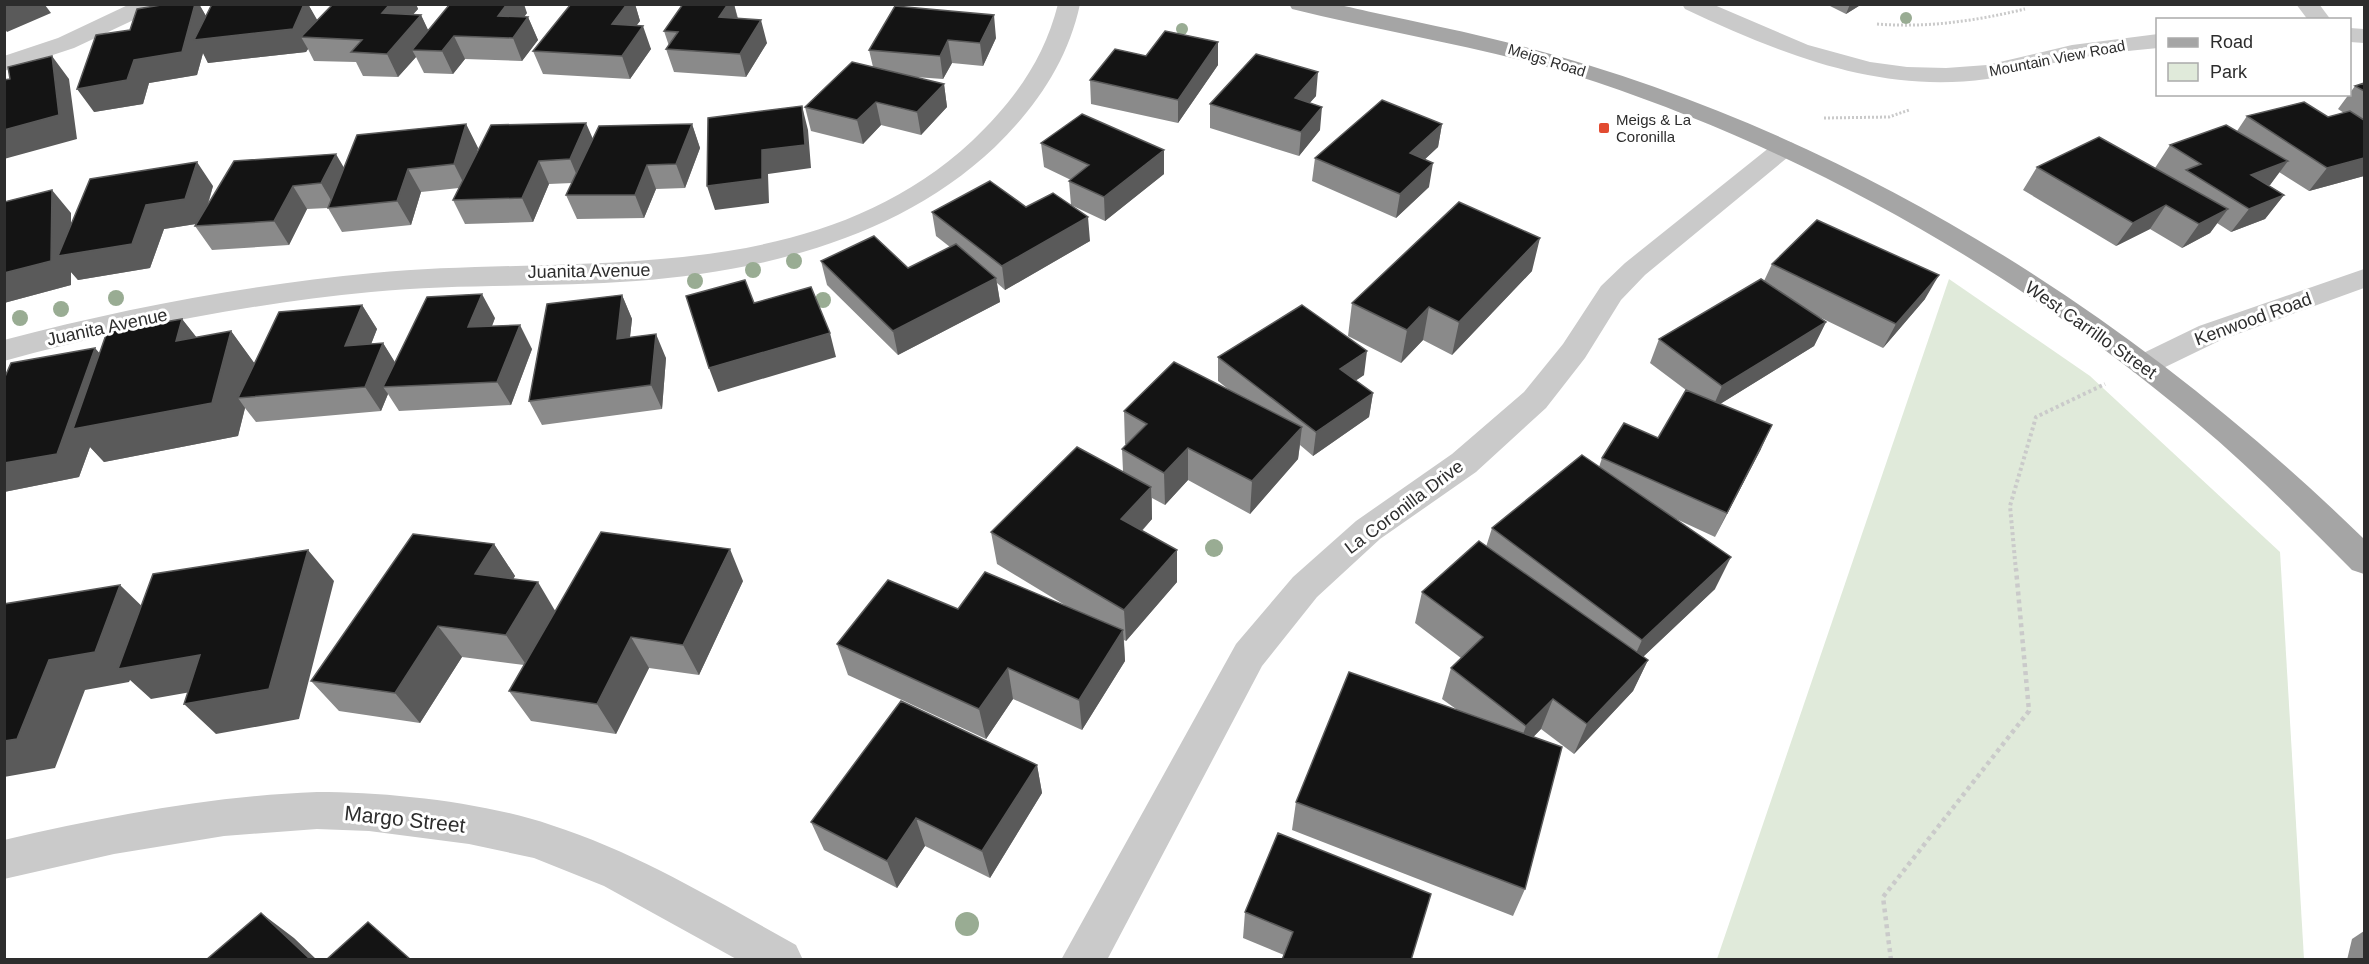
<svg xmlns="http://www.w3.org/2000/svg" width="2369" height="964" viewBox="0 0 2369 964" font-family="Helvetica,sans-serif">
<style>
.green{fill:#e0eada}
.lines{fill:none;stroke-linecap:round;stroke-linejoin:round}
.path-far2{stroke:#cacaca;stroke-width:3;stroke-dasharray:2 2;stroke-linecap:butt}
.path-far1{stroke:#cacaca;stroke-width:4;stroke-dasharray:3 3;stroke-linecap:butt}
.path{stroke:#cacaca;stroke-width:4.5;stroke-dasharray:4 4;stroke-linecap:butt}
.minor{fill:#cacaca;fill-rule:evenodd}
.major{fill:#a5a5a5;fill-rule:evenodd}
.tree{fill:#99ac93}
.wall{fill:#8a8a8a}
.shaded-wall{fill:#5a5a5a}
.building{fill:#141414;stroke:#5a5a5a;stroke-width:1.5}
.poi-dot{fill:#e24b31;stroke:#fff;stroke-width:2}
.labels{text-anchor:middle;dominant-baseline:central;stroke-width:6;stroke-linejoin:round;paint-order:stroke}
.far-street-label{font-size:15px;fill:#2d2d2d;stroke:#fff}
.far-poi-label{font-size:15px;fill:#2d2d2d;stroke:#fff;text-anchor:start}
.street-label{font-size:18px;fill:#2d2d2d;stroke:#fff}
.near-street-label{font-size:21px;fill:#2d2d2d;stroke:#fff}
</style>
<rect width="100%" height="100%" fill="#fff"/>
<path class="green" d="M1949,279L2090,376L2280,552L2304,959H1717Z"/>
<g class="lines">
<path class="path-far2" d="M1877,24C1928,28 1975,21 2025,9
M1824,118L1889,117L1909,110"/>
<path class="path-far1" d="M2016,571L2010,506L2036,417L2105,384"/>
<path class="path" d="M1891,960L1883,897L2029,711L2016,569"/>
<path class="minor" d="M130,4H160L157,9L74,48L4,71V56L58,38Z
M1058,4H1080C1068,61 1036,107 995,147C899,238 764,271 636,281C547,288 459,283 371,292C247,304 125,328 4,361V340C125,308 248,285 373,273C575,254 809,292 972,141C1013,102 1044,60 1058,4Z
M1682,4H1712L1808,45L1870,62L1907,67L1946,68L1987,65L2072,45L2158,34V48C2124,51 2091,55 2058,62C2034,67 2011,76 1987,79C1879,94 1781,54 1685,9Z
M2296,4H2319L2331,20H2308Z
M2350,28L2364,29V43L2350,42Z
M1784,140L1793,143L1797,148L1793,153L1645,275L1621,300L1585,358L1546,408L1476,472L1380,539L1317,597L1262,666L1107,960H1061L1236,644L1293,577L1356,521L1452,454L1524,392L1563,344L1601,286L1625,263L1775,143Z
M2364,269V288L2221,340L2155,372L2144,376L2133,372L2129,365L2133,358L2199,326Z
M317,792C389,792 483,802 551,825C638,853 717,901 796,945L803,960H738L604,886L534,858L469,844L369,831L317,829L224,836L114,854L4,879V840C107,816 211,796 317,792Z"/>
<path class="major" d="M1289,4C1303,4 1318,3 1332,4C1348,6 1365,11 1380,14C1416,22 1453,29 1489,38C1822,118 2120,301 2364,539V574L2352,570C2301,519 2251,468 2196,422C2020,274 1814,155 1596,82C1497,49 1393,34 1292,9Z"/>
</g>
<g class="tree">
<circle cx="1906" cy="18" r="6"/>
<circle cx="1182" cy="29" r="6"/>
<circle cx="794" cy="261" r="8"/>
<circle cx="753" cy="270" r="8"/>
<circle cx="695" cy="281" r="8"/>
<circle cx="116" cy="298" r="8"/>
<circle cx="823" cy="300" r="8"/>
<circle cx="61" cy="309" r="8"/>
<circle cx="20" cy="318" r="8"/>
<circle cx="1214" cy="548" r="9"/>
<circle cx="967" cy="924" r="12"/>
</g>
<path class="wall" d="M167,4H199L206,16L308,4L317,21L333,4H416L418,9L413,14L421,15L428,31L527,13L524,17H528L538,40L522,61L465,59L453,74L424,73L416,57L398,77L363,76L356,62L314,61L308,49L306,52L208,63L203,53L197,75L149,83L143,104L94,112Z
M571,4H635L640,21L636,26L651,49L630,79L543,74L533,51Z
M683,4H734L738,18L767,43L746,77L674,72L666,49L669,46L664,31Z
M1826,4H1862L1846,14Z
M895,6L996,38L983,66L952,63L943,79L915,77L944,84L947,107L921,135L881,125L863,144L811,131L805,107L873,67L869,50Z
M1218,42V65L1178,123L1091,104L1090,80L1146,56Z
M2364,83V176L2309,191L2279,172L2270,185H2268L2284,195L2265,219L2231,232L2217,223L2210,233L2182,248L2150,229L2116,246L2023,190L2037,167L2155,168L2170,145L2237,131L2247,116L2328,117L2344,113L2338,109L2355,86Z
M1316,96L1309,103L1320,130L1299,156L1210,128V104Z
M466,124L478,148L476,155L593,139L692,124L700,148L685,188L656,189L644,218L577,219L566,195L572,183L549,184L533,222L465,224L453,200L459,188L421,192L411,225L342,232L328,208L307,209L289,245L212,250L195,226L196,224L164,229L150,268L78,280L71,272V285L4,303L71,213V225L213,186L208,205L344,168Z
M1442,124L1438,147L1425,159L1429,187L1396,218L1312,181L1315,158Z
M1041,143L1164,174L1105,221L1071,205L1069,181L1071,180L1044,167Z
M1026,207L1090,241L1005,290L997,283L1000,302L898,355L827,285L821,261L908,268L950,247L936,236L932,212Z
M1772,264L1925,299L1883,348L1813,314L1826,322L1814,346L1720,404L1761,449L1715,537L1674,518L1715,589L1643,657L1648,660L1633,691L1574,754L1541,729L1533,737L1525,889L1513,916L1292,830L1296,802L1456,709L1442,699L1451,668L1461,658L1415,623L1422,592L1486,547L1492,528L1599,467L1602,458L1658,438L1686,390L1650,363L1659,339L1764,281Z
M1532,271L1452,355L1423,340L1401,363L1348,336L1352,303Z
M622,295L632,319L630,337L666,358L662,409L542,425L529,401Z
M362,305L377,329L371,344L383,343L395,363L495,318L492,326L532,349L511,405L399,411L388,394L381,411L256,422L245,408L238,436L104,462L90,447L79,477L4,492V379L100,353L182,319L197,338L231,331L254,363Z
M1218,357L1364,375L1355,381L1373,393L1369,417L1313,456L1300,445L1298,459L1250,514L1188,480L1165,505L1152,498V519L1142,531L1177,582L1126,641L1124,640L1125,661L1082,730L1013,699L986,739L848,675L837,644L958,609L1068,607L997,564L991,532L1123,471L1122,449L1126,444H1125L1124,411L1228,389L1218,381Z
M494,544L515,576L513,579L556,611L743,581L699,675L649,668L616,734L531,721L509,691L524,665L462,657L420,723L339,711L311,681Z
M1037,765L1042,793L990,878L925,846L897,888L824,850L811,822Z
M1245,912L1411,960L1284,955L1243,938Z
M2364,931V960H2347L2352,939Z"/>
<path class="shaded-wall" d="M4,4H46L45,5L51,13L7,32L4,28Z
M195,4H199L210,23L308,4L319,23L301,37L308,49L306,52L208,63L203,53L197,75L149,83L143,104L94,112L77,89L134,60Z
M390,4H416L418,9L394,36L382,13Z
M507,4H524L527,13L508,38L498,16Z
M627,4H635L640,21L620,47L612,24Z
M728,4H734L738,21L719,17Z
M1850,4H1862L1846,14Z
M421,15L432,38L412,50L416,57L398,77L387,54Z
M994,15L996,38L983,66L980,43Z
M528,17L538,40L522,61L513,38Z
M761,20L767,43L746,77L740,54Z
M643,26L651,49L630,79L622,56Z
M454,36L465,59L453,74L442,51Z
M948,40L952,63L943,79L940,56Z
M1218,42V65L1178,123V100Z
M52,56L69,79L77,139L4,159V130Z
M1318,72L1316,96L1293,122L1295,98Z
M944,84L947,107L921,135L917,112Z
M876,102L881,125L863,144L857,120Z
M802,106L808,130L811,168L768,174L769,203L715,210L707,186L762,150Z
M1322,107L1320,130L1299,156L1301,132Z
M586,123L596,146L580,183L570,159Z
M466,124L478,148L466,188L454,164Z
M692,124L700,148L685,188L676,164Z
M1442,124L1438,147L1406,177L1410,153Z
M1164,150V174L1105,221L1104,197Z
M336,154L350,178L335,207L321,183Z
M2364,158V176L2309,191L2327,168Z
M539,161L549,184L533,222L522,198Z
M2288,161L2270,185L2233,199L2251,175Z
M197,162L213,186L202,223L164,229L150,268L78,280L71,272V285L4,303V273L52,190L71,213V254L146,205Z
M1433,163L1429,187L1396,218L1400,194Z
M647,165L656,189L644,218L635,195Z
M408,169L421,192L411,225L397,201Z
M293,186L307,209L289,245L274,221Z
M2284,195L2265,219L2231,232L2249,209Z
M2166,205L2150,229L2116,246L2133,223Z
M2228,209L2210,233L2182,248L2199,224Z
M1088,217L1090,241L1005,290L1002,266Z
M1540,238L1532,271L1452,355L1459,322Z
M1939,275L1925,299L1883,348L1896,324Z
M996,278L1000,302L898,355L893,331Z
M482,294L495,318L482,351L468,327Z
M622,295L632,319L627,363L617,339Z
M362,305L377,329L361,370L345,346Z
M1429,307L1423,340L1401,363L1407,330Z
M182,319L208,352L176,341Z
M1826,322L1814,346L1712,409L1722,386Z
M520,325L532,349L511,405L497,382Z
M231,331L255,364L238,398L245,408L238,436L104,462L90,447L79,477L4,492V463L95,348L116,372Z
M830,333L836,357L718,392L709,368Z
M656,334L666,358L662,409L651,385Z
M383,343L398,367L383,387L388,394L381,411L365,387Z
M1367,351L1364,375L1337,393L1340,369Z
M1373,393L1369,417L1313,456L1316,432Z
M1772,425L1761,449L1715,537L1727,513Z
M1302,427L1298,459L1250,514L1252,481Z
M1188,448V480L1165,505L1164,473Z
M1151,487L1152,519L1123,551L1121,519Z
M494,544L515,576L497,606L475,574Z
M730,549L743,581L699,675L683,645Z
M308,550L334,581L299,719L216,734L184,704Z
M1177,550V582L1126,641L1124,610Z
M1731,557L1715,589L1628,671L1642,640Z
M538,582L557,614L527,666L506,635Z
M120,585L152,616L200,655L231,685L151,699L130,680L129,682L85,690L55,768L4,777V741L49,660Z
M438,626L462,657L420,723L395,693Z
M1123,630L1125,661L1082,730L1079,700Z
M631,637L649,668L616,734L597,704Z
M1648,660L1633,691L1574,754L1587,724Z
M1008,668L1013,699L986,739L979,709Z
M1553,699L1541,729L1515,756L1526,726Z
M1037,765L1042,793L990,878L982,851Z
M916,818L925,846L897,888L887,861Z
M261,913L294,938L317,960H311Z"/>
<path class="building" d="M167,4H195L182,52L134,60L127,80L77,89L96,35L130,30L137,9Z
M212,4L265,5L304,4L293,29L194,40Z
M333,4H390L382,13L421,15L387,54L351,52L362,40L301,37Z
M450,4H507L498,16L528,17L513,38L454,36L442,51L412,50Z
M571,4H627L612,24L643,26L622,56L533,51Z
M683,4H728L719,17L761,20L740,54L666,49L678,32L664,31Z
M895,6L994,15L980,43L948,40L940,56L869,50Z
M1165,31L1218,42L1178,100L1090,80L1115,49L1146,56Z
M1256,54L1318,72L1295,98L1322,107L1301,132L1210,104Z
M52,56L59,115L4,130V80L10,79L8,67Z
M852,62L944,84L917,112L876,102L857,120L805,107Z
M2364,83V91L2355,86Z
M1382,100L1442,124L1410,153L1433,163L1400,194L1315,158Z
M2304,102L2328,117L2350,111L2364,120V158L2327,168L2247,116Z
M802,106L805,145L762,150V179L707,186L708,118Z
M1082,114L1164,150L1104,197L1069,181L1089,165L1041,143Z
M586,123L570,159L539,161L522,198L453,200L491,125Z
M466,124L454,164L408,169L397,201L328,208L357,135Z
M692,124L676,164L647,165L635,195H566L599,126Z
M2226,125L2288,161L2251,175L2284,195L2249,209L2186,170L2201,164L2170,145Z
M2099,137L2228,209L2199,224L2166,205L2133,223L2037,167Z
M336,154L321,183L293,186L274,221L195,226L234,161Z
M197,162L185,199L146,205L132,244L58,256L90,179Z
M990,181L1026,207L1053,193L1088,217L1002,266L932,212Z
M52,190L51,261L4,273V202Z
M1459,202L1540,238L1459,322L1429,307L1407,330L1352,303Z
M1817,220L1939,275L1896,324L1772,264Z
M874,236L908,268L956,244L996,278L893,331L821,261Z
M1761,279L1826,322L1722,386L1659,339Z
M745,280L754,303L811,287L830,333L709,368L686,296Z
M482,294L468,327L520,325L497,382L383,387L427,297Z
M622,295L617,339L656,334L651,385L529,401L547,304Z
M362,305L345,346L383,343L365,387L238,398L279,312Z
M1302,305L1367,351L1340,369L1373,393L1316,432L1218,357Z
M182,319L176,341L231,331L212,403L73,429L107,332Z
M95,348L57,454L4,463V379L11,363Z
M1174,362L1302,427L1252,481L1188,448L1164,473L1122,449L1147,424L1124,411Z
M1686,390L1772,425L1727,513L1602,458L1624,423L1658,438Z
M1077,447L1151,487L1121,519L1177,550L1124,610L991,532Z
M1582,455L1731,557L1642,640L1492,528Z
M601,532L730,549L683,645L631,637L597,704L509,691Z
M413,534L494,544L475,574L538,582L506,635L438,626L395,693L311,681Z
M1479,541L1648,660L1587,724L1553,699L1526,726L1451,668L1483,637L1422,592Z
M308,550L269,689L184,704L200,655L118,669L153,574Z
M985,572L1123,630L1079,700L1008,668L979,709L837,644L888,580L958,609Z
M120,585L95,652L49,660L17,739L4,741V604Z
M1349,672L1562,747L1525,889L1296,802Z
M901,701L1037,765L982,851L916,818L887,861L811,822Z
M1278,833L1431,894L1411,960H1282L1293,932L1245,912Z
M261,913L311,960H206Z
M368,922L411,960H326Z"/>
<rect class="poi-dot" x="1598" y="122" width="12" height="12" rx="3"/>
<g class="labels">
<g class="far-street-label">
<text transform="translate(2057 58) rotate(-11)">Mountain View Road</text>
<text transform="translate(1547 60) rotate(17)">Meigs Road</text>
</g>
<g class="far-poi-label">
<text x="1616" y="119">Meigs &amp; La<tspan x="1616" dy="17">Coronilla</tspan></text>
</g>
<g class="street-label">
<text transform="translate(589 271) rotate(-1)">Juanita Avenue</text>
<text transform="translate(2253 319) rotate(-20)">Kenwood Road</text>
<text transform="translate(107 327) rotate(-12)">Juanita Avenue</text>
<text transform="translate(2091 330) rotate(35)">West Carrillo Street</text>
<text transform="translate(1404 507) rotate(-37)">La Coronilla Drive</text>
</g>
<g class="near-street-label">
<text transform="translate(405 819) rotate(6)">Margo Street</text>
</g>
</g>
<rect width="2369" height="964" fill="none" stroke="#2d2d2d" stroke-width="12"/>
<rect x="2156" y="18" width="195" height="78" fill="#ffffff" stroke="#ababab" stroke-width="1.5"/>
<rect x="2168" y="38" width="30" height="9" fill="#a5a5a5" stroke="#ababab" stroke-width="1.5"/>
<text x="2210" y="48" font-size="18" fill="#2d2d2d">Road</text>
<rect x="2168" y="63" width="30" height="18" fill="#e0eada" stroke="#ababab" stroke-width="1.5"/>
<text x="2210" y="78" font-size="18" fill="#2d2d2d">Park</text>
</svg>
